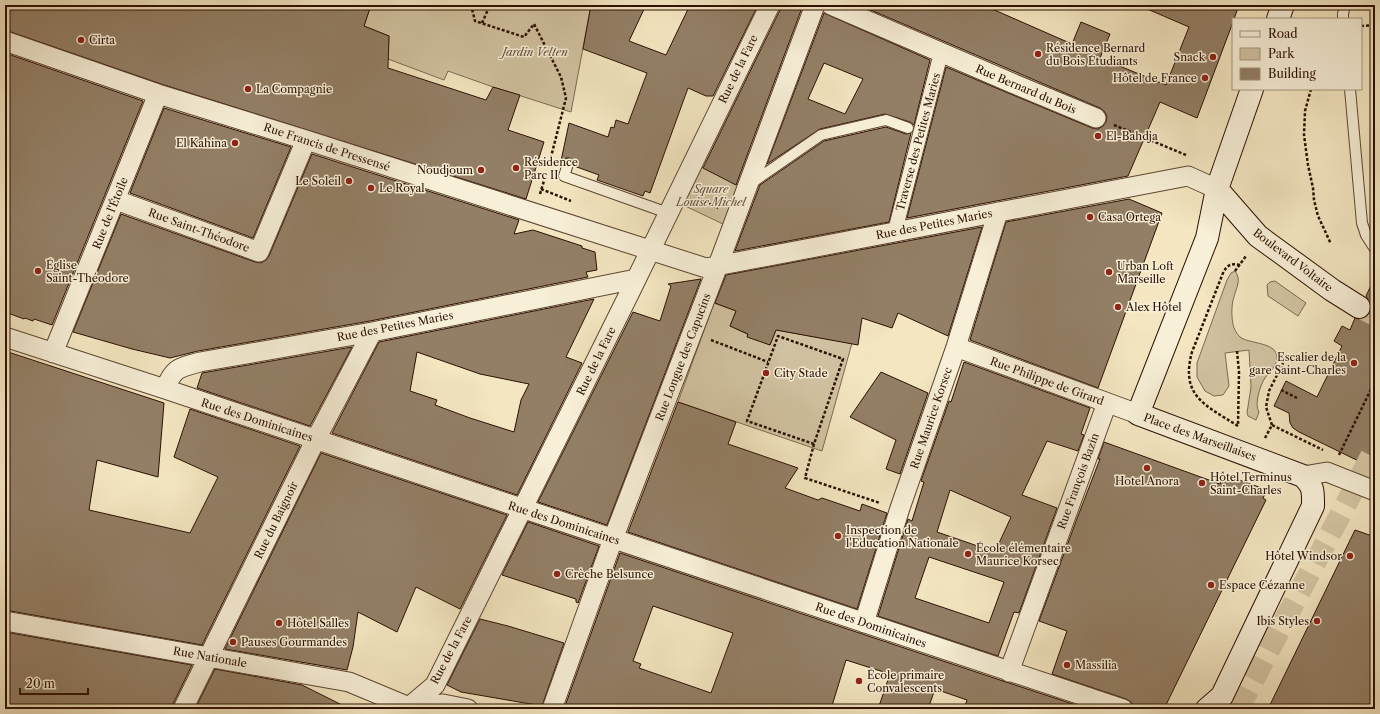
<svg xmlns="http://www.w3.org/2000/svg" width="1380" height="714" viewBox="0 0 1380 714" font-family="'Libre Caslon Text',serif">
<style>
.green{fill:#d1c2a1;stroke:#7e6952}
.building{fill:#937f66;stroke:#2c1003;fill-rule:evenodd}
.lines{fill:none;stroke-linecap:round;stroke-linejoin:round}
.secondary-tunnel{stroke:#d5c6a4;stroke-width:22;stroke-dasharray:22 11;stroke-linecap:butt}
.service-casing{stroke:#5e4632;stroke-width:12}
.pedestrian-casing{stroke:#5e4632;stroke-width:16}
.minor-casing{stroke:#5e4632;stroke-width:21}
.secondary-casing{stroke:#2c1003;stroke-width:24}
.path{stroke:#2c1003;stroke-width:2.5;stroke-dasharray:3 2;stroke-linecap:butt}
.service{stroke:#f7efd7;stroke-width:10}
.pedestrian{stroke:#f7efd7;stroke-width:14}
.minor{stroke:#f7efd7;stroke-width:19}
.secondary{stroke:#f7efd7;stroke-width:22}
.poi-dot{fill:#8f2418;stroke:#f7efd7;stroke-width:1.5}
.labels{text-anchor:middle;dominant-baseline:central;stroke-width:3;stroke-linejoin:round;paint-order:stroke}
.poi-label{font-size:11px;fill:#2c1003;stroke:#f7efd7;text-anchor:start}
.park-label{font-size:11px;font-style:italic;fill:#664e3a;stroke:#f7efd7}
.street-label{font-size:11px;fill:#2c1003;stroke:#f7efd7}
</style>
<rect width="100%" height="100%" fill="#f3e6c1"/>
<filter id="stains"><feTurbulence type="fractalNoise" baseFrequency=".005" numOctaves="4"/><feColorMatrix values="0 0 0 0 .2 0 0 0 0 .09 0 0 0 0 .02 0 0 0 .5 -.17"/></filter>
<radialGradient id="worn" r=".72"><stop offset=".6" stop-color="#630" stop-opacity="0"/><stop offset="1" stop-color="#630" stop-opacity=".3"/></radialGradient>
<path class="green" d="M371,5H591L571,112L493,87L448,71L444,80L388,59L389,36L364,26Z
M702,167L738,185L723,224L683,205Z
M1235,271C1242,280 1236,288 1234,297C1231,304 1231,323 1235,330C1236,332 1238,335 1240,337C1249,344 1278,342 1277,358C1277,366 1269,372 1265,378C1260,385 1254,405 1259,412L1256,420L1248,416L1247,413L1251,387L1249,350L1225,353L1229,386L1223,395L1214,396L1205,391L1197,377V363L1227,280L1231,273Z
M1275,281L1306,303L1298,316L1268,296L1267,285L1270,282Z
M714,303L736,311L730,326L770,345L776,330L852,343L822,451L678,402Z"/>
<path class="building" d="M5,5H371L364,26L389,36L388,68L486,100L493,87L520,95L508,130L544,142L526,199L161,84L5,30Z
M591,5H646L629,41L666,55L690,5H758L713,96H706L688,88L650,193L645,191L643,196L597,180L599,175L574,166V162L570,158H566L562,162L561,161L569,123L608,137L611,127L614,128L616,120L628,124L647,73L583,49Z
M781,5H803L736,185L703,168L780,10Z
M859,5H983L1072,44L1081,22L1110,34L1100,58L1166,85L1189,27L1138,5H1239L1234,19H1233V22L1197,118L1160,102L1128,176L907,218L946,67L1092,128L1098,129L1103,126L1106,122L1107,116L1104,111L1100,108Z
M824,13L930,60L914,125L910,122L885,114L820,129L767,164ZM824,63L863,79L845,114L808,99Z
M5,53L143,101L52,325L34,319L33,321L25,318L24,319L5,312Z
M164,108L291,147L253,238L130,193Z
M886,127L906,134L911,133L889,222L735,251L760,185L824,141Z
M312,154L519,220L514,234L533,230L582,246V248L595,252L597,270L586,272L588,277L370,321L198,351L170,358L132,349L73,332L121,214L255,262L261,263L266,260L269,256Z
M1129,199L1162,213L1098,388L970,340L1006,222Z
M982,227L948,336L898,313L892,328L862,318L858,345L776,330L770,345L747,337L748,334L730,326L736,311L715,303L726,275Z
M1375,277V469L1299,432L1293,428L1290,423L1289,413L1274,406L1286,381L1317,397L1342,346L1334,341L1342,326L1350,330L1355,318L1359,319L1364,318L1370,313L1371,307L1370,302L1366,296Z
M701,279L607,525L538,502L633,312L660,321L671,286L668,284Z
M594,299L566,357L582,363L517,495L332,433L379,342ZM417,352L480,374L529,384L521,400L514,432L470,418L435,405L437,400L410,391Z
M352,347L310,426L197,388L202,373Z
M5,351L164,403L158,477L97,460L89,510L190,533L218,477L174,457L190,409L300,446L202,645L5,610Z
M964,362L1090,408L1081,434L1084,435L1078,451L1047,441L1022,495L1057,508L1019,613L1014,612L998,656L878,616L908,519L912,521L924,482L921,481L949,401L951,402ZM950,490L1011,517L995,552L937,532ZM929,557L1004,582L989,623L915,598Z
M881,372L928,393L900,474L886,469L896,440L850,417Z
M678,402L736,422L728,444L798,468L785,488L818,500L822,498L860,511L862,504L887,513L857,609L628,532Z
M1104,442L1220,484L1223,474L1267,490L1263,498L1266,500L1164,709H1134L1131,702L1126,699L1052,674L1067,631L1039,621L1078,516L1100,459H1098Z
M321,453L507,515L460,609L416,587L397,632L358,612L353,647L347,670L225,649Z
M528,522L599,546L578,603L576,602V599L502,575Z
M1355,530L1375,537V709H1268Z
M620,553L1006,682L1088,709H964L967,700L935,689L928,709H878L890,674L846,660L831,709H564ZM653,606L733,633L711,693L639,668L641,664L633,661Z
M480,619L508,626L564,643L542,706L461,692L447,685Z
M5,632L192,665L173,704L172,709H5Z
M215,669L302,685L350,709H195Z"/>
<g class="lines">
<path class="secondary-tunnel" d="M1359,307L1375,315
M1238,709L1375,449"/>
<defs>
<path id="service" d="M1343,19V14L1345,5
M1350,89L1362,223L1366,235L1375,249
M568,164L564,176L668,213
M750,184L821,135L886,120L908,128"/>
<path id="pedestrian" d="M895,231L941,53"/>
<path id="minor" d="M831,5L1012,83L1096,118
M5,41L158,94L306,140L706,268L1188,176L1217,189
M116,200L259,252L306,140
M5,337L165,389L1123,709
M956,347L1138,414
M53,353L158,94
M165,389C174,367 179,368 200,362L372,332L636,279
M1303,476L1327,472L1375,491
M5,621L349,682L409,707L443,704L468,709
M864,623L900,508L956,347L998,212
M1009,672L1107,403
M409,707L435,685L631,290L770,5
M183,709L316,439L372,332
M552,709L613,539L714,276L815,5"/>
<path id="secondary" d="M1278,19L1283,5
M1217,189L1258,236L1332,290L1359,307
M1207,709L1222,696L1313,506C1313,491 1314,487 1303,476L1138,414L1207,238L1217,189L1252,89"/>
</defs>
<use href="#service" class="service-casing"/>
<use href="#pedestrian" class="pedestrian-casing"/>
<use href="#minor" class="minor-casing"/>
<use href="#secondary" class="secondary-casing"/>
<path class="path" d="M474,5L472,9L475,21L524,37L534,24L561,77L566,98L551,157
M482,23L490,5
M1361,26L1375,25
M1311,89L1305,111L1304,135L1308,165L1313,188L1314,200L1318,216L1331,244
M1114,125L1186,155
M541,189L571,201
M540,194L546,174
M700,198L701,200L718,208
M1235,271L1246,256
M711,340L768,362
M1237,351L1239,372L1238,426
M1281,390L1297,398
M1272,425L1266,407L1269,391L1283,363
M1238,426C1205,405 1180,396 1192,352L1223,273C1227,265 1231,263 1240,265
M1265,438L1272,425L1323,450
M814,444L747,421L778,336L843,359L814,444L805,478L880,503
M1339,455L1375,381"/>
<use href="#service" class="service"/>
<use href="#pedestrian" class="pedestrian"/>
<use href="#minor" class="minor"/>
<use href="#secondary" class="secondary"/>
</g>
<g class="poi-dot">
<circle cx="81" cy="40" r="4"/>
<circle cx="1038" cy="54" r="4"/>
<circle cx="1213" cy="57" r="4"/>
<circle cx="1205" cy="78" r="4"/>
<circle cx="248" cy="89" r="4"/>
<circle cx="1098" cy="136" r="4"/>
<circle cx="235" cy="143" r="4"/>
<circle cx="516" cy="168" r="4"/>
<circle cx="481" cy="170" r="4"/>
<circle cx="349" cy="181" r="4"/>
<circle cx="371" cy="188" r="4"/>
<circle cx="1090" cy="217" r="4"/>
<circle cx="38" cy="271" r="4"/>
<circle cx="1109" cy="272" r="4"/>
<circle cx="1118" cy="307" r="4"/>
<circle cx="1354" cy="363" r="4"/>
<circle cx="766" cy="373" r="4"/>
<circle cx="1147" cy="468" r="4"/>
<circle cx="1202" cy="483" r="4"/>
<circle cx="838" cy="536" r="4"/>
<circle cx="968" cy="554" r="4"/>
<circle cx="1350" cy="556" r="4"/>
<circle cx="557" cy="574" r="4"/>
<circle cx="1211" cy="585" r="4"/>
<circle cx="1317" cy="621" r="4"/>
<circle cx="279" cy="623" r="4"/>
<circle cx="233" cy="642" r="4"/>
<circle cx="1067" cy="665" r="4"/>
<circle cx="859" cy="681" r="4"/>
</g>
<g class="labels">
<g class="poi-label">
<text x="89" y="40">Cirta</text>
<text x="1046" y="48">Résidence Bernard<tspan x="1046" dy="13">du Bois Étudiants</tspan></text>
<text x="1205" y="57" text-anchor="end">Snack</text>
<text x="1197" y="78" text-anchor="end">Hôtel de France</text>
<text x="256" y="89">La Compagnie</text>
<text x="1106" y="136">El-Bahdja</text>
<text x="227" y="143" text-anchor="end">El Kahina</text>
<text x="524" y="162">Résidence<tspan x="524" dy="13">Parc II</tspan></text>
<text x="473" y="170" text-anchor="end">Noudjoum</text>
<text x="341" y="181" text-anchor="end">Le Soleil</text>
<text x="379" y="188">Le Royal</text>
<text x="1098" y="217">Casa Ortega</text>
<text x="46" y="265">Église<tspan x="46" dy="13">Saint-Théodore</tspan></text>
<text x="1117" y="266">Urban Loft<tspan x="1117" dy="13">Marseille</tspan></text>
<text x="1126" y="307">Alex Hôtel</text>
<text x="1346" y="357" text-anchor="end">Escalier de la<tspan x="1346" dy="13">gare Saint-Charles</tspan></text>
<text x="774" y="373">City Stade</text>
<text x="1210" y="477">Hôtel Terminus<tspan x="1210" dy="13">Saint-Charles</tspan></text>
<text x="1147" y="481" text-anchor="middle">Hotel Anora</text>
<text x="846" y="530">Inspection de<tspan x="846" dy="13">l'Education Nationale</tspan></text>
<text x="976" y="548">École élémentaire<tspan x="976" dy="13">Maurice Korsec</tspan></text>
<text x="1342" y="556" text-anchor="end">Hôtel Windsor</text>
<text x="565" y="574">Crèche Belsunce</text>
<text x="1219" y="585">Espace Cézanne</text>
<text x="1309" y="621" text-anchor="end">Ibis Styles</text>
<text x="287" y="623">Hôtel Salles</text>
<text x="241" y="642">Pauses Gourmandes</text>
<text x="1075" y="665">Massilia</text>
<text x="867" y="675">École primaire<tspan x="867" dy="13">Convalescents</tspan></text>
</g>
<g class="park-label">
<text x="535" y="52">Jardin Velten</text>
<text x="711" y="189">Square<tspan x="711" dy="13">Louise Michel</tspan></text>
</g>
<g class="street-label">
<text transform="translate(738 69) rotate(-64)">Rue de la Fare</text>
<text transform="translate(1026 89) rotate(23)">Rue Bernard du Bois</text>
<text transform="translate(918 142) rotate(-75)">Traverse des Petites Maries</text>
<text transform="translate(327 147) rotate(18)">Rue Francis de Pressensé</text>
<text transform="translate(110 213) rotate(-68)">Rue de l'Étoile</text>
<text transform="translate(934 224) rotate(-11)">Rue des Petites Maries</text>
<text transform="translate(199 230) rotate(20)">Rue Saint-Théodore</text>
<text transform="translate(1293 260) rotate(37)">Boulevard Voltaire</text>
<text transform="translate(395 326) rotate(-11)">Rue des Petites Maries</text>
<text transform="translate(683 357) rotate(-69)">Rue Longue des Capucins</text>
<text transform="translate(596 361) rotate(-64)">Rue de la Fare</text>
<text transform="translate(1047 381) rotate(20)">Rue Philippe de Girard</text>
<text transform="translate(931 418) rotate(-71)">Rue Maurice Korsec</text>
<text transform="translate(257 420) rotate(18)">Rue des Dominicaines</text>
<text transform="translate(1200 437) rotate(20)">Place des Marseillaises</text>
<text transform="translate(1078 481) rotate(-70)">Rue François Bazin</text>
<text transform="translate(276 520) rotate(-64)">Rue du Baignoir</text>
<text transform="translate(564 523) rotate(18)">Rue des Dominicaines</text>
<text transform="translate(871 625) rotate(19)">Rue des Dominicaines</text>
<text transform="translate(451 650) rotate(-62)">Rue de la Fare</text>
<text transform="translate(210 657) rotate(10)">Rue Nationale</text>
</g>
</g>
<rect width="1380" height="714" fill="none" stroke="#f3e6c1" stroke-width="20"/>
<rect x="6" y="6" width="1368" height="702" fill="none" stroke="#2c1003" stroke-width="2"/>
<rect x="10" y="10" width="1360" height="694" fill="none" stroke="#2c1003"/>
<rect x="1232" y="18" width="130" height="72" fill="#f7efd7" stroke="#a69682"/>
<rect x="1240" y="31" width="20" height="6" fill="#f7efd7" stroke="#a69682"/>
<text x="1268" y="38" font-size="12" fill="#2c1003">Road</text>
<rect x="1240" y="48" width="20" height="12" fill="#d1c2a1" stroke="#a69682"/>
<text x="1268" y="58" font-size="12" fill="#2c1003">Park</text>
<rect x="1240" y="68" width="20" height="12" fill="#937f66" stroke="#a69682"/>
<text x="1268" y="78" font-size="12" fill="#2c1003">Building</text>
<path d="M20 688v6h68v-6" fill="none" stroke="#2c1003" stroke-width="2"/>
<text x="26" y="688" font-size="12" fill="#2c1003" stroke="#f7efd7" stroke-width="3" paint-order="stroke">20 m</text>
<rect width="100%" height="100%" filter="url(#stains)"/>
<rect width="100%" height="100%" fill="url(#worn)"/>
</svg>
